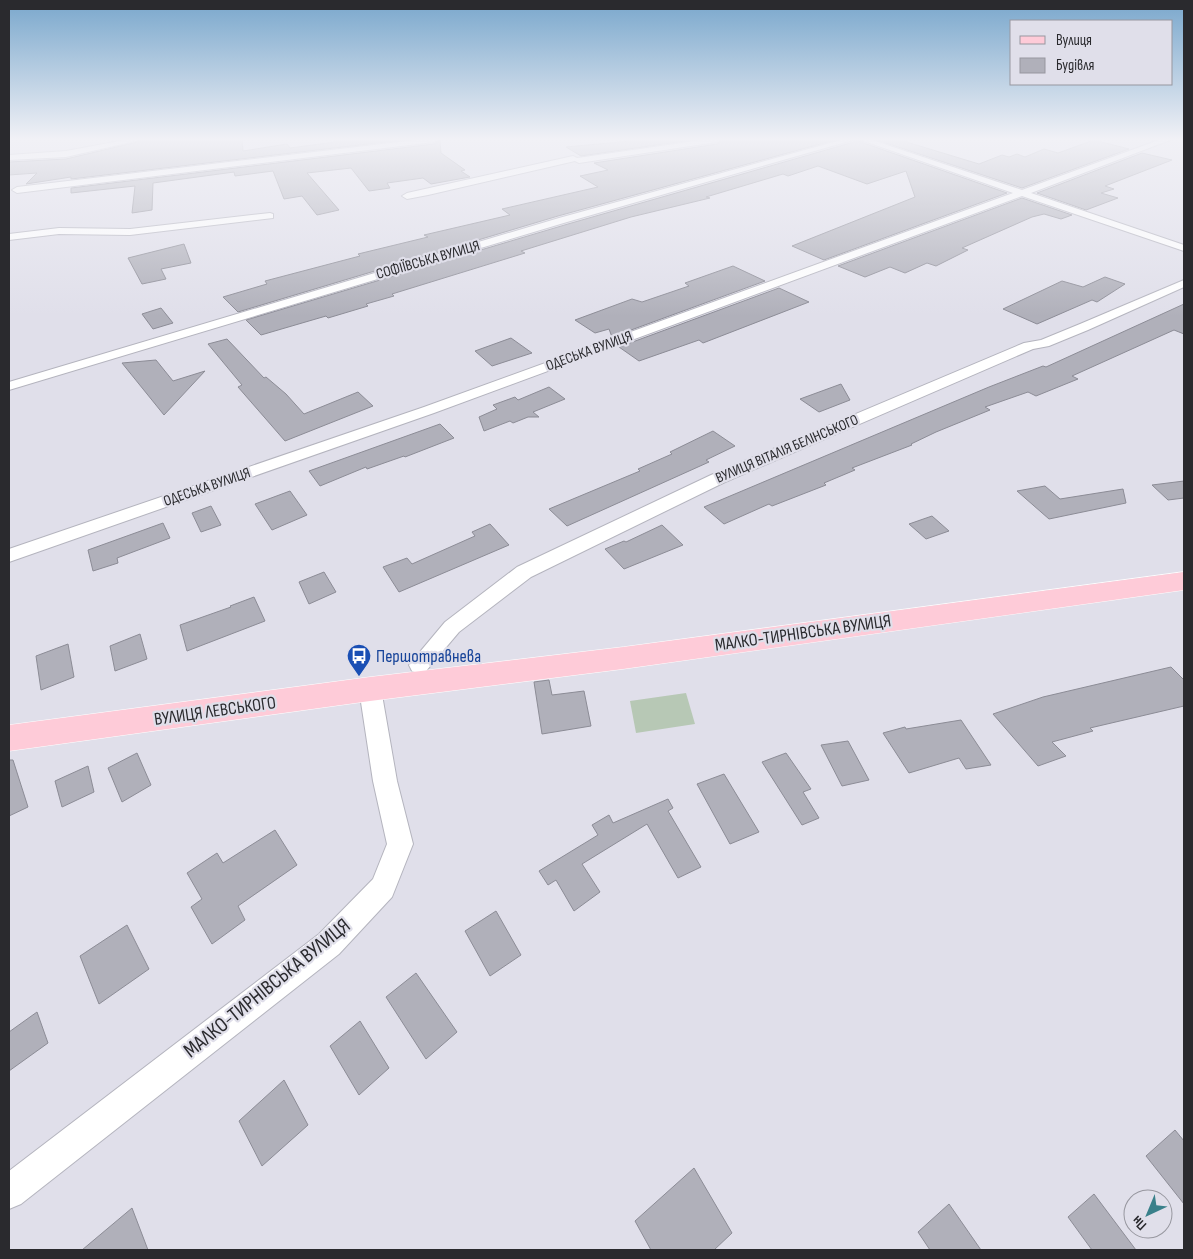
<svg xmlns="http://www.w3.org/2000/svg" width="1193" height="1259" viewBox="0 0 1193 1259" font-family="'Sofia Sans Condensed',sans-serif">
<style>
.green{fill:#b7c8b5}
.building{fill:#b0b0ba;stroke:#8c8c96}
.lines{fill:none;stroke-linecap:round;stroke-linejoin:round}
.minor-casing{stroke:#b4b4be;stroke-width:2}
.primary-casing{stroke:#fff;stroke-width:1}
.minor{fill:#fff;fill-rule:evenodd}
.primary{fill:#fecbd8;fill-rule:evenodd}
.labels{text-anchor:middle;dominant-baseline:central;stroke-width:4.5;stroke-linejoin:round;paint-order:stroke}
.far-street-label{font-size:15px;fill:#2a2a2e;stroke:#e0dfea}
.street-label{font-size:18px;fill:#2a2a2e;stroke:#e0dfea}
.transit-label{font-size:18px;fill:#164399;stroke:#e0dfea;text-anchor:start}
.near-street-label{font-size:21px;fill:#2a2a2e;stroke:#e0dfea}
</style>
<rect width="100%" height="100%" fill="#e0dfea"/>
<path class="green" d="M686,693L695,724L636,733L630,701Z"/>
<path class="building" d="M146,140H242L243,151L287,144L290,148L335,142L334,140H402L71,179V177L26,184L37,173L9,175V162L66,159Z
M440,140L441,153L465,170L461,171L470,177L431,184L423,178L387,183L390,188L369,191L351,168L307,173L339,210L317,215L302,196L284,199L273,171L235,176L234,172L153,183L152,210L132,213L135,186L71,193V188L434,144Z
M641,140H691L581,156L566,147Z
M723,140H835L558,216L238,312L223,297L267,284L265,281L360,256L358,254L428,237L424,235L510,215L502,209L598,187L580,176L608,170L594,163L717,144Z
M855,140L1007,193L824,260L792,246L915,197L906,171L867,184L818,166L788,176L783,174L706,197L710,198L631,217L521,251L525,253L392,294L394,296L366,304L368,306L328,318L326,316L261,335L246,320L568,224L854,142Z
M877,140H900L979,164L1002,155L1009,157L1017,154L1025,157L1044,149L1058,153L1094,140L1129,149L1022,188Z
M1142,153L1172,160L1105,186L1114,189L1101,193L1118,198L1086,210L1037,193Z
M1022,198L1072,215L1061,219L1044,214L1032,217L962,248L968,250L936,266L927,263L905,273L890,267L865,277L838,266Z
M184,244L191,263L161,269L166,279L142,284L128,258Z
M733,266L765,281L612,337L609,329L595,333L575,320L632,299L642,302L689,286L685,283Z
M1105,277L1125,284L1097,302L1092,300L1037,324L1003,309L1062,281L1083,287Z
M779,288L809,302L703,343L699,340L639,361L619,347Z
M1184,304V334L1174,330L1072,376L1078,379L1036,396L1028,392L985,407L990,410L936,432L911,444L912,445L852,468L855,470L824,483L826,485L772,506L769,504L724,524L704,507L989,387L1043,366L1046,367Z
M161,308L173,323L153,329L142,314Z
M511,338L532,353L492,366L475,351Z
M227,339L264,378L266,377L286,394L304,414L358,392L373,406L285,441L238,387L242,385L208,344Z
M156,360L173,381L205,371L164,415L122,363Z
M841,384L850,400L819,412L800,399Z
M549,387L565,399L533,412L539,417H528L513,423L510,421L484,431L479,417L497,409L493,405L515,397L518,400Z
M440,424L454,438L405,457L404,456L367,469L366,467L320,486L309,471Z
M713,431L735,446L706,460L709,462L567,526L549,509L640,471L638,469L672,454L670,452Z
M1184,481V498L1168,500L1152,485Z
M1045,486L1060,499L1123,489L1126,503L1049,519L1017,491Z
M290,491L307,515L272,530L255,504Z
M211,506L221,525L201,532L192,513Z
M932,516L949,531L926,539L909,524Z
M163,523L170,538L117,558L118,563L93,571L88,550Z
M490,524L509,545L399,592L383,567L407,558L412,564L475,536L472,532Z
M662,525L683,545L624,569L605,549L624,541L626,542Z
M324,572L336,592L309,604L299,582Z
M254,597L265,621L187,651L180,625L231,607L230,606Z
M140,634L147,659L115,671L110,646Z
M68,644L74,677L41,690L36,656Z
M1171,667L1184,680V706L1090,728L1093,731L1052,742L1066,756L1038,766L993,714L1043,697Z
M549,680L552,695L584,691L591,726L542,734L534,682Z
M961,720L991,765L966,769L959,758L909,773L883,733L905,727L906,729Z
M848,741L869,780L842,786L821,745Z
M137,753L151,785L122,802L108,768Z
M786,753L811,789L803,792L819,818L802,825L762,762Z
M9,760H13L28,807L9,816Z
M88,766L94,792L62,807L55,781Z
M724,774L759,832L730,844L697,784Z
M668,799L673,808L668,811L701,867L678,878L647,824L582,864L600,892L574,911L556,880L548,885L539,871L598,835L592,825L609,815L613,823Z
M275,830L297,865L238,906L245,920L212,944L191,907L202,899L187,873L217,853L223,863Z
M496,911L521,955L490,976L465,931Z
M127,925L149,969L99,1004L80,956Z
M416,973L457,1032L426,1059L386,997Z
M37,1012L48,1043L9,1071V1032Z
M360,1021L389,1068L359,1095L330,1046Z
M284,1080L308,1125L262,1166L239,1121Z
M1175,1130L1184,1141V1204L1146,1156Z
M694,1168L732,1233L714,1250H651L635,1221Z
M1094,1194L1136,1250H1092L1068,1217Z
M949,1204L981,1250H930L918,1232Z
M132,1208L148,1250H82Z"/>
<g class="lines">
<defs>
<path id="minor" d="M125,140H140L66,157L9,160V155L66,151Z
M416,140H438L434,142L17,193L12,190L17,187Z
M702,140H721L717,142L579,163L575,161L428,195L407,199L402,196L407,193L573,156L577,158Z
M841,140H853L567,222L9,390V382L559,218Z
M861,140H872L1022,190L1159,140H1170L1031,193L1184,245V251L1022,196L434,413L9,562V549L424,407L1013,193Z
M270,213L273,214V218L130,235L59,234L9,240V234L59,228L130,229Z
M1184,280V287L1088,330L1049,346L1033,349L723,483L531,577L459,632L426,671L419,673L412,671L409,665L445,622L517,567L711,475L1024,343L1041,340L1080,324Z
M370,680L378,683L381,689L397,781L413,844L392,897L339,954L21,1204L9,1209V1171L319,934L373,879L387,844L373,781L359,689L362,683Z"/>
<path id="primary" d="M1184,572V590L623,669L370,701L9,751V725L370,677L623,647Z"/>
</defs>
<use href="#minor" class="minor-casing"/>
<use href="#primary" class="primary-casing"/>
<use href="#minor" class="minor"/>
<use href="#primary" class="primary"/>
</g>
<linearGradient id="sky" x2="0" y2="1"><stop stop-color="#79a7cc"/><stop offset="0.44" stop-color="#f1f1f6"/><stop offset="1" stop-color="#f1f1f6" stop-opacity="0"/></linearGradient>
<rect width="1193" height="316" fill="url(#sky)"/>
<defs>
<symbol id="bus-pin" viewBox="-11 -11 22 30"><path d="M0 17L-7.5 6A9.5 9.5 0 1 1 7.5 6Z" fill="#1a4fb4" stroke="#e0dfea"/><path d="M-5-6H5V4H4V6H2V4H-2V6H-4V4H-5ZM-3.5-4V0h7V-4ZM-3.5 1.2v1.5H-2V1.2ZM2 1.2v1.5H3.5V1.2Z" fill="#fff"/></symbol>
</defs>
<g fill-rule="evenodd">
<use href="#bus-pin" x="345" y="642" width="28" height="38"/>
</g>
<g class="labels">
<g class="far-street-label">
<text transform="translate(428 260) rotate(-16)">СОФІЇВСЬКА ВУЛИЦЯ</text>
<text transform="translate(589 351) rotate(-20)">ОДЕСЬКА ВУЛИЦЯ</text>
<text transform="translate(787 449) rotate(-23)">ВУЛИЦЯ ВІТАЛІЯ БЕЛІНСЬКОГО</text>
<text transform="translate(207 487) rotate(-19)">ОДЕСЬКА ВУЛИЦЯ</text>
</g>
<g class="street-label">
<text transform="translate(803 633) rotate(-8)">МАЛКО-ТИРНІВСЬКА ВУЛИЦЯ</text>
<text transform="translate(215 711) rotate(-8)">ВУЛИЦЯ ЛЕВСЬКОГО</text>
</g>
<g class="transit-label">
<text x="376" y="656">Першотравнева</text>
</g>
<g class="near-street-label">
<text transform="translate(267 988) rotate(-39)">МАЛКО-ТИРНІВСЬКА ВУЛИЦЯ</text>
</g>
</g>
<rect width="1193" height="1259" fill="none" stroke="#2a2a2e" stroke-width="20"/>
<rect x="1010" y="20" width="162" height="65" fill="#e0dfea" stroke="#97979f"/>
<rect x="1020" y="36" width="25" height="8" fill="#fecbd8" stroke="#97979f"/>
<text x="1056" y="45" font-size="15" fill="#2a2a2e">Вулиця</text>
<rect x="1020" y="58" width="25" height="15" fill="#b0b0ba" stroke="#97979f"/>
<text x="1056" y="70" font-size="15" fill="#2a2a2e">Будівля</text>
<g transform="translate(1148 1214) rotate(224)"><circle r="24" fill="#e0dfea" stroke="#97979f"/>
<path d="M0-4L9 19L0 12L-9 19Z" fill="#39808a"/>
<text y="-8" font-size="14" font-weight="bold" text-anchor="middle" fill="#2a2a2e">Пн</text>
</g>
</svg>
